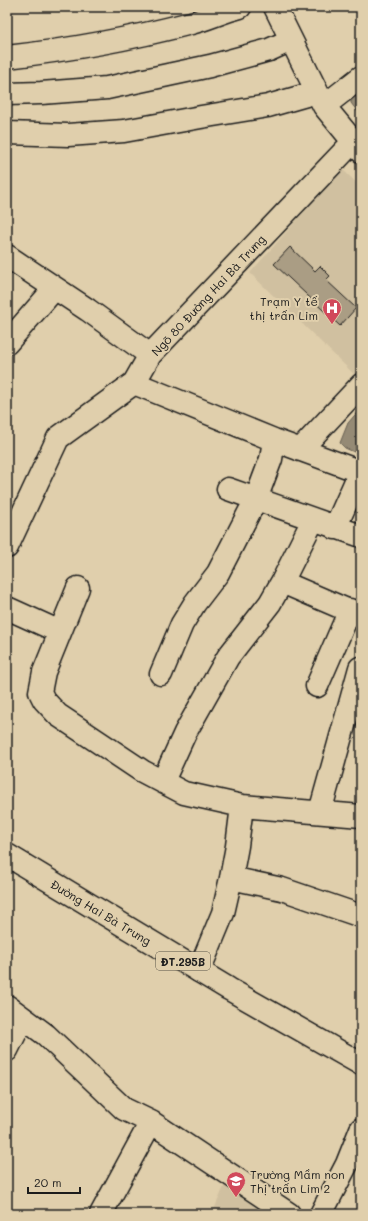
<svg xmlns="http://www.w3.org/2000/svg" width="368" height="1221" viewBox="0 0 368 1221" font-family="Mali,sans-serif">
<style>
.built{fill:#d0c0a0}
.water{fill:#958a75;stroke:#655e51}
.building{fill:#aa9d84;stroke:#1c1c1c}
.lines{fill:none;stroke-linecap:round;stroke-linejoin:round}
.minor-casing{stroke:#1c1c1c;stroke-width:25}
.major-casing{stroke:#1c1c1c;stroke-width:25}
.minor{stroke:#e0cfac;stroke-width:22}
.major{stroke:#e0cfac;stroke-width:22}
.labels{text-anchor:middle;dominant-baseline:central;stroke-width:4;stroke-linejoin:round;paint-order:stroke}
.shield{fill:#e0cfac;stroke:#575247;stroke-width:1}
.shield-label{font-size:11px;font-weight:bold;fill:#1c1c1c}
.street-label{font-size:12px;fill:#1c1c1c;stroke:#e0cfac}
.poi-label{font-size:12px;fill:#1c1c1c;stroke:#e0cfac;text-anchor:end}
</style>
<rect width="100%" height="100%" fill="#e0cfac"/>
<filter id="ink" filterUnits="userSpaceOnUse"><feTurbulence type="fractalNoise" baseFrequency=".025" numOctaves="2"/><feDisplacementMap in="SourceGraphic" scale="8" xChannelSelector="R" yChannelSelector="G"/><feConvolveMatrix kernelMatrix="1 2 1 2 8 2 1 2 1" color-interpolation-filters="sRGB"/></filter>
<g filter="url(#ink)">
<path class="built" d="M342,169L361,187V377L359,379L250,273Z
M226,1182L278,1214H212Z"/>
<path class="water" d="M361,90V116L351,103V97Z
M361,408V455L345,448L340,443L348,423Z"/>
<path class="building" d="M290,247L315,271L320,266L330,276L326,280L356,308L340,326L274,264Z"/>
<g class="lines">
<defs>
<path id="minor" d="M275,7L324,106L361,151
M7,57C69,50 130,39 191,23C208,19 223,11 240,7
M7,94L41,93L107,88L210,66L269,50L291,40
M324,106L361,77
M7,133L68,135L124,131L201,117L268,106L317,92
M7,256L88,310L150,355
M7,343L55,288
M134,383L274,440L361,472
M300,450L361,385
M228,489L361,536
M335,528L360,472
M7,547L58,438L134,383L150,355L353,142
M282,582L361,616
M78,588L44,672L40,692L44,700L58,715L142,771L184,793L242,806L361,816
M7,608L60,632
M161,674L182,624L195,603L218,573L256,499L271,459L274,440
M317,686L350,610
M163,781L185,733L228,657L270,603L282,582L313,520
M320,812L360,668
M231,878L282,889L361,916
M199,971L223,913L231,878L237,846L242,806
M7,1006L46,1035L124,1109L151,1122L289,1214
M7,1050L23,1018
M101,1214L151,1122
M321,1214L347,1164L361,1129"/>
<path id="major" d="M7,855L229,989L361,1064"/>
</defs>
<use href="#minor" class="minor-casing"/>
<use href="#major" class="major-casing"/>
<use href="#minor" class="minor"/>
<use href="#major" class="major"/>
</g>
</g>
<defs>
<symbol id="hospital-pin" viewBox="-11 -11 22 30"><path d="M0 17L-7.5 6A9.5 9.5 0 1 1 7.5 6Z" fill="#d1495b" stroke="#e0cfac"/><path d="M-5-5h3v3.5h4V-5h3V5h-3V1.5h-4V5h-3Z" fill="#fff"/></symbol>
<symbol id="school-pin" viewBox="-11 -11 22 30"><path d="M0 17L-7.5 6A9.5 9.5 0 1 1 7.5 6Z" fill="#d1495b" stroke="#e0cfac"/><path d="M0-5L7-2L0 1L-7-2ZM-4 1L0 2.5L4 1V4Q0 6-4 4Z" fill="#fff"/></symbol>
</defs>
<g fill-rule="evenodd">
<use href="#hospital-pin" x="321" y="297" width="22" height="30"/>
<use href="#school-pin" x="225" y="1170" width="22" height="30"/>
</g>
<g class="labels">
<rect class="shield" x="156" y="952" width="54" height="18" rx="3"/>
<g class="shield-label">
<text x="183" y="961">ĐT.295B</text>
</g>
<g class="street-label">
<text transform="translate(208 295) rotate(-47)">Ngõ 80 Đường Hai Bà Trưng</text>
<text transform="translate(101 912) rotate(31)">Đường Hai Bà Trưng</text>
</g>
<g class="poi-label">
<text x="318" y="301">Trạm Y tế<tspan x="318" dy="14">thị trấn Lim</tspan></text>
<text x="250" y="1174" text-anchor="start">Trường Mầm non<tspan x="250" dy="14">Thị trấn Lim 2</tspan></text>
</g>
</g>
<rect width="368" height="1221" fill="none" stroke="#e0cfac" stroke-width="24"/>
<rect x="12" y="12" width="344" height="1197" fill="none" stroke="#1c1c1c" stroke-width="1.5" filter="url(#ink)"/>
<path d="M28 1187v6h52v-6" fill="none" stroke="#1c1c1c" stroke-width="2"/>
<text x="34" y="1187" font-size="12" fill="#1c1c1c" stroke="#e0cfac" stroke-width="3" paint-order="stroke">20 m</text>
</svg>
